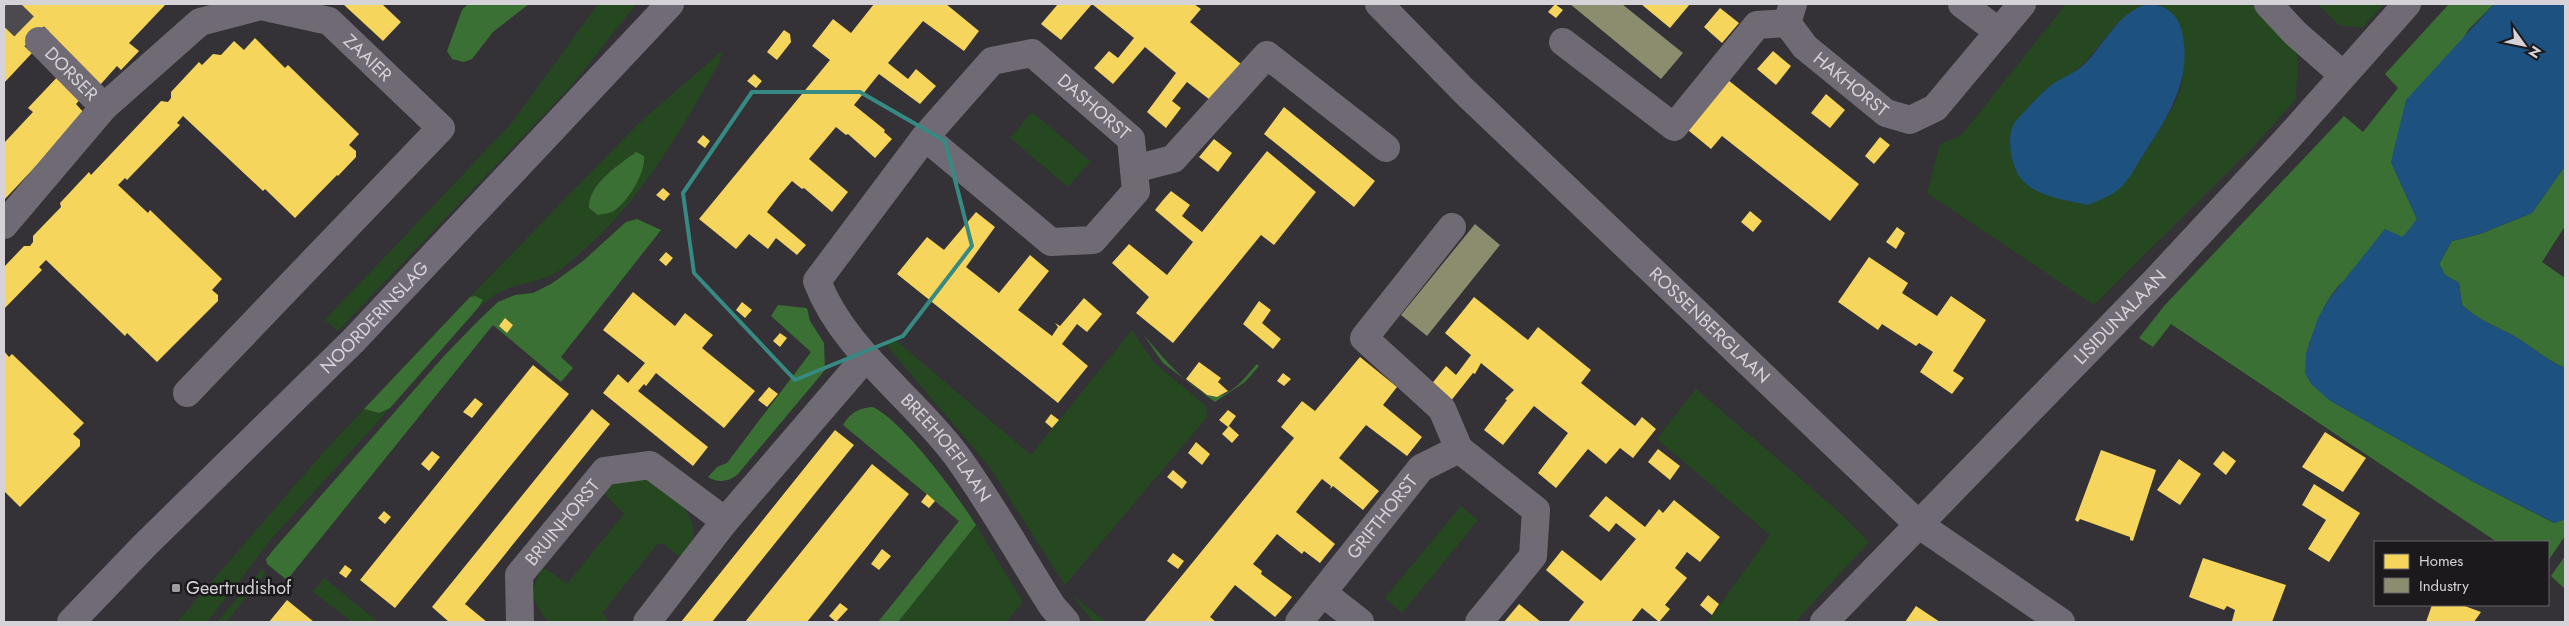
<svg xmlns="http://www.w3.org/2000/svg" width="2569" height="626" viewBox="0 0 2569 626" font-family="Jost,sans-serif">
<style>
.green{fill:#264821}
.forest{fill:#3a7033}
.water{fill:#1d517f}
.homes{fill:#f6d55c}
.industry{fill:#8c8c6e}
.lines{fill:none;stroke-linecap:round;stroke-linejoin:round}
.minor-tunnel{stroke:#4c4a4e;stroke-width:28;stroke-dasharray:28 14;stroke-linecap:butt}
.minor{stroke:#706a75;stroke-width:28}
.major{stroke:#716a77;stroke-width:28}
.marked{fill:none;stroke:#378983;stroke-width:4;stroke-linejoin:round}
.poi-dot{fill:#9d9b9f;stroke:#1b191c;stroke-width:2}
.labels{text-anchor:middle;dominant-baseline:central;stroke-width:5;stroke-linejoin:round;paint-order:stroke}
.street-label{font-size:18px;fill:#d6d3d8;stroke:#1b191c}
.poi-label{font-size:18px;fill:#d6d3d8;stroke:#1b191c;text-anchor:start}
</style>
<rect width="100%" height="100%" fill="#343236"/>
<path class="green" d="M598,4H636L572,85L338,331L325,320L511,124Z
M2066,4H2148C2117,13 2103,45 2081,66C2073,74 2062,79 2052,85C2036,96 2024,112 2013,127L2042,192L2065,200L2089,205C2118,174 2176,124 2182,81C2184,69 2174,27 2172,13L2158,4H2252L2296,48L2298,71L2295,100L2253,147L2094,305L1927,193L1940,144L1961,136Z
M2318,4H2384L2362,28L2339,25Z
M722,51L719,63C681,130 640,203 580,253C573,259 565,267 557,272C541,282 523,282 506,289C495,293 487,301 478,308L483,300L475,296L470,297L638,124Z
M1032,112L1090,161L1068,187L1010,138Z
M1132,330L1154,363L1205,405L1207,417L1065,585L989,466L887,346L894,339L1031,455Z
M1696,389L1840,513L1869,542L1795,622H1708L1770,535L1657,439Z
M390,408L272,538L207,622H180L178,621L322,454L364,409L379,413Z
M642,478C673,490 715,527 681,558L665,545L658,543L602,613L610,622H549C533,605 528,590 542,569H546L567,584L624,514L604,493L616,481Z
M1461,506L1478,520L1402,613L1385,598Z
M976,525L1023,602L1006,622H898Z
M262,569L266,573L226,622H217Z
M324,578L377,621L376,622H352L313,592Z
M1072,595L1106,622H1093Z"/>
<path class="forest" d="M468,4H529L493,32L472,59L464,62L452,59L447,51L462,10Z
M2449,4H2494L2469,29L2391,162L2417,219C2403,246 2368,260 2346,279C2324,297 2315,328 2306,354L2329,400L2474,482L2554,523L2565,519V536L2548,561V542H2497L2171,324L2153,347L2139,338L2164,306L2344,116L2363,132L2398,88L2385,74Z
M636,152L644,156C646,173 628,201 614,211C610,213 603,214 598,215L589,208C588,184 619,165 636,152Z
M2565,166V226L2542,262L2565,278V368C2548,361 2535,349 2519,339C2497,326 2482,323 2462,305L2459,283L2445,275L2439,264L2452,241L2480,234L2532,213Z
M637,219L661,230L561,357L573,368L561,382L493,325L287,580L267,564L266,559L274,549L444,356L477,322L498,302L515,295L533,293L551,284L583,261L626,222Z
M475,296L483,300L478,308L390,408L379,413L364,409L470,297Z
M778,305L807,308L810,321L824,343L825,370L737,475C728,482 718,483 708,477L717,467L727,463L811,352L771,316Z
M1143,334C1155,348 1198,402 1219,396C1235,392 1246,376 1257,364L1259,366L1245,382L1215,402L1163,363Z
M873,407C904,422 957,495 976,525L898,622H878L959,521L843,425C851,412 859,408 873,407Z
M2565,556V589L2551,576Z"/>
<path class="water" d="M2148,4C2163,4 2177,13 2181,28C2194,75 2170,114 2145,152C2138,162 2132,175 2124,184C2116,194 2100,200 2088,205C2069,201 2039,197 2024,182C2012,170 2007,144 2012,128C2014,122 2021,115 2026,110C2033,102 2042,93 2050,86C2059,79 2071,75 2080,68C2104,48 2115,13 2148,4Z
M2494,4H2565V166L2532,213L2480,234L2452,241L2439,264L2445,275L2459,283L2462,305C2482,323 2497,326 2519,339C2535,349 2548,361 2565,368V519L2555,523L2474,482L2329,400L2311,384L2305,373L2306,354L2318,318L2329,299L2385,229L2403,237L2417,219L2391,162L2406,100Z"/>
<path class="homes" d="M4,4H166L129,43L139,51L121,70L117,66L100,85L47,37L4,83Z
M343,4H382L401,22L383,41Z
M874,4H946L979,31L964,51L923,21L888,63L908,79L916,69L936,86L920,104L879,74L854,105L885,130L884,132L892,139L884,148L875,158L848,134L846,135L836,127L809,159L848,192L832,212L804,188L802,189L792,181L779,196L767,212L806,245L797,255L776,238L768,249L749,234L736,249L699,219L830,60L812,46L833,19L851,33Z
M1058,4H1194L1201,9L1190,22L1247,69L1214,103L1187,82L1172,101L1181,108L1166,128L1147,112L1176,73L1145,47L1113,84L1094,68L1109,51L1118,58L1134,38L1092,4L1061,40L1041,24Z
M1555,4L1563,10L1556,18L1548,12Z
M1641,4H1690L1670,28Z
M1720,8L1739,23L1722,43L1704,27Z
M784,30L790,34L791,42L777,60L767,52Z
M255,38L285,68L288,65L359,134L349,145L356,151V157L338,176L337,175L295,218L265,189L263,191L183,116L177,123L180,125L127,180L125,178L118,185L148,213L150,210L222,279L212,290L218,295V301L157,362L127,333L125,336L46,260L39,267L42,270L4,309V267L24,246H30L33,242V236L61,207L60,203L89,172L91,175L161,101L168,102L171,98V92L199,62L202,65L213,54L221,55L234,41L244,50Z
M1773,51L1791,66L1776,85L1757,69Z
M62,72L85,94L76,104L85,114L4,200V143L33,112L28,108Z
M754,74L762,81L756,88L747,81Z
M1723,76L1859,184L1830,221L1722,136L1711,149L1683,126Z
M1826,94L1845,110L1830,128L1811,113Z
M1284,107L1375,181L1354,207L1264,134Z
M703,135L710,141L705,148L697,142Z
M1880,137L1890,145L1874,164L1865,156Z
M1214,139L1232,153L1218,172L1199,157Z
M1267,151L1316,192L1274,245L1261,235L1173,343L1136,313L1149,297L1112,263L1129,244L1167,275L1193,242L1155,210L1163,200L1171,191L1190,205L1182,216L1202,232Z
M663,188L670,194L664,201L656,195Z
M1750,211L1762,221L1753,232L1741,222Z
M976,212L995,227L966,267L999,293L1030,255L1049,271L1018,310L1052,336L1058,327L1055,323L1060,326L1084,298L1102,314L1087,332L1077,324L1062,344L1088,366L1058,403L897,274L927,237L944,250Z
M1897,227L1905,233L1896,249L1886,242Z
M666,252L673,258L666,266L659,260Z
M1869,257L1908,283L1902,293L1937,316L1951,296L1986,320L1953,371L1964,378L1952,394L1920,372L1933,352L1919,343L1916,346L1882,324L1878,330L1838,302Z
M633,292L675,326L685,313L705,329L713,335L702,348L755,391L724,428L656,373L646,386L644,384L638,391L708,447L693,466L603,393L618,374L628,383L645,363L603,330Z
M1474,297L1528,340L1538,327L1591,370L1581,383L1635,426L1642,417L1656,429L1633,458L1620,448L1606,464L1588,449L1556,488L1538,473L1568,433L1534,406L1503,445L1484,430L1507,400L1505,399L1514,390L1481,363L1475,374L1473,373L1450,402L1430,386L1446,366L1456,375L1471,355L1445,333Z
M1259,301L1271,310L1262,323L1281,339L1273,349L1243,324Z
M742,302L752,310L745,318L736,310Z
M505,318L513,325L507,333L499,326Z
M780,333L787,338L780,347L773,341Z
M4,351L9,357L12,354L84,423L73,434L80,440V446L20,507L4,491Z
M1360,357L1397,387L1383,405L1422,437L1407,456L1366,425L1339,458L1379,491L1363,510L1333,486L1330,489L1331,486L1322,479L1309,495L1296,512L1335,544L1320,563L1304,551L1302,554L1277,534L1253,564L1262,571L1261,574L1292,597L1284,607L1275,617L1235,585L1210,617L1216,622H1144L1294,438L1281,427L1302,401L1315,411Z
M1199,362L1221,378L1218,382L1228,391L1217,397L1207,395L1186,379Z
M533,365L569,394L395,608L360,580Z
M1283,373L1291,379L1284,386L1277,381Z
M769,387L778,394L767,407L758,400Z
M475,398L483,404L472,418L463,412Z
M592,409L610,424L465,604L487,622H449L432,607Z
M1228,410L1236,416L1228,427L1219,420Z
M1051,414L1059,420L1052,428L1045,422Z
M1229,426L1239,435L1232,443L1222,434Z
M835,430L854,445L837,466L712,622H681Z
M2325,432L2366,458L2343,492L2302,467Z
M1196,442L1210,454L1202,465L1188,453Z
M1658,449L1680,466L1670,480L1648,462Z
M2101,450L2156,470L2133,541L2130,540V537L2080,519L2078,522L2075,520Z
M432,451L440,457L429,471L421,464Z
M2223,451L2236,461L2226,475L2213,464Z
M2179,459L2201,474L2180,505L2157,490Z
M872,464L909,494L824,601L807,622H745Z
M1173,470L1187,482L1182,489L1167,477Z
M2314,484L2360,513L2329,562L2308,549L2326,520L2302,505Z
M927,494L935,501L929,508L921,502Z
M1606,496L1645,527L1659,509L1663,513L1674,500L1720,537L1700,562L1687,552L1675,568L1687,578L1665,605L1670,609L1659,622L1642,608L1631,622H1568L1584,602L1546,570L1562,550L1601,581L1636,539L1616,523L1609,532L1589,516Z
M384,511L391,517L385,524L378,518Z
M882,549L891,556L879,570L871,564Z
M1173,553L1184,561L1178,569L1167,561Z
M2203,558L2286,585L2272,622H2236L2232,621L2235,610L2227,606L2224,610L2189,597Z
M345,565L352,570L346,578L339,573Z
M1708,595L1719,604L1712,615L1700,605Z
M287,600L314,622H269Z
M840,603L848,609L836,622L829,616Z
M1519,604L1541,622H1504Z
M2432,605H2462L2481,612L2474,622H2426Z
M1916,606L1940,622H1905Z"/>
<path class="industry" d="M1570,4H1622L1683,53L1661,79Z
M1475,224L1500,245L1427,336L1401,315Z"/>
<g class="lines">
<path class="minor-tunnel" d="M4,7L39,41"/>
<g class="minor">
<path id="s1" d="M1379,4L1464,91L1918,524L2061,622"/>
<path id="s2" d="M1793,4L1787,23L1805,47L1886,113L1910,120L1935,108L2022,4"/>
<path d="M1962,4L1999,32"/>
<path d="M2268,4L2295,33L2343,75"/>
<path id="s3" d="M39,41L104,107"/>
<path d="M1563,42L1674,127L1757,25L1787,23"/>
<path id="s4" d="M925,137L992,61L1032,53L1131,139L1136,191L1093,240L1051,242L925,137L817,281C843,350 913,397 956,455C991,503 1020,556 1052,606L1066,622"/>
<path d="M1134,169L1173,159L1267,55L1386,148"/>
<path id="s5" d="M4,225L104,107L200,22L261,6L329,21L441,128L187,393"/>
<path d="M1452,227L1364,338L1442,409L1459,449"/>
<path d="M1323,593L1360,622"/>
<path id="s6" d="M520,622L519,575L605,471L650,465L725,521"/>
<path d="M647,622L725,521L866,357"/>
<path id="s7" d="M1299,622L1421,468L1459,449L1536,510L1533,556L1479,622"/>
<path id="s8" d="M1824,622L2157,279L2288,138L2407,4"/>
</g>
<path class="major" id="s9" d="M71,622L144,546L354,340L670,4"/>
</g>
<path class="marked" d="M752,92H860L945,141L972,246L903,336L795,380L694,273L683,193Z"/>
<rect class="poi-dot" x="171" y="583" width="10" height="10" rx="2.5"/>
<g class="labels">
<g class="street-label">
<text stroke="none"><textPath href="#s5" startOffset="469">ZAAIER</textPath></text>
<text stroke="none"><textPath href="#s3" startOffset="46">DORSER</textPath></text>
<text stroke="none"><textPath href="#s2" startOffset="109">HAKHORST</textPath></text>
<text stroke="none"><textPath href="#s4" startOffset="224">DASHORST</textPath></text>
<text stroke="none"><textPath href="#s9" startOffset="430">NOORDERINSLAG</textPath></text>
<text stroke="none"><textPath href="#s8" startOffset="425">LISIDUNALAAN</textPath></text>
<text stroke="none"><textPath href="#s1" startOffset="461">ROSSENBERGLAAN</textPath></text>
<text stroke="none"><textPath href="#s4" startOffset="989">BREEHOEFLAAN</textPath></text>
<text stroke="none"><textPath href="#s7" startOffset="134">GRIFTHORST</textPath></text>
<text stroke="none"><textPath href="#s6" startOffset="115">BRUINHORST</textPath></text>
</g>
<g class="poi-label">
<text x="186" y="588">Geertrudishof</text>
</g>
</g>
<rect width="2569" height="626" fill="none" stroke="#d6d3d8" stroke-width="10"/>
<rect x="2374" y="541" width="175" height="65" fill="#1b191c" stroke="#666367"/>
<rect x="2384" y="554" width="25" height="15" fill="#f6d55c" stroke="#666367"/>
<text x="2419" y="566" font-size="15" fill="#d6d3d8">Homes</text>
<rect x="2384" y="578" width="25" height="15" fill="#8c8c6e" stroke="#666367"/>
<text x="2419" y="591" font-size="15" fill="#d6d3d8">Industry</text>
<g transform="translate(2524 45) rotate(123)" stroke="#1b191c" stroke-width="4" paint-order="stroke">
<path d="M0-4L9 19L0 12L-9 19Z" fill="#d6d3d8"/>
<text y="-8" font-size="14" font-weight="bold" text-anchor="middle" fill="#d6d3d8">N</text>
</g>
</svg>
